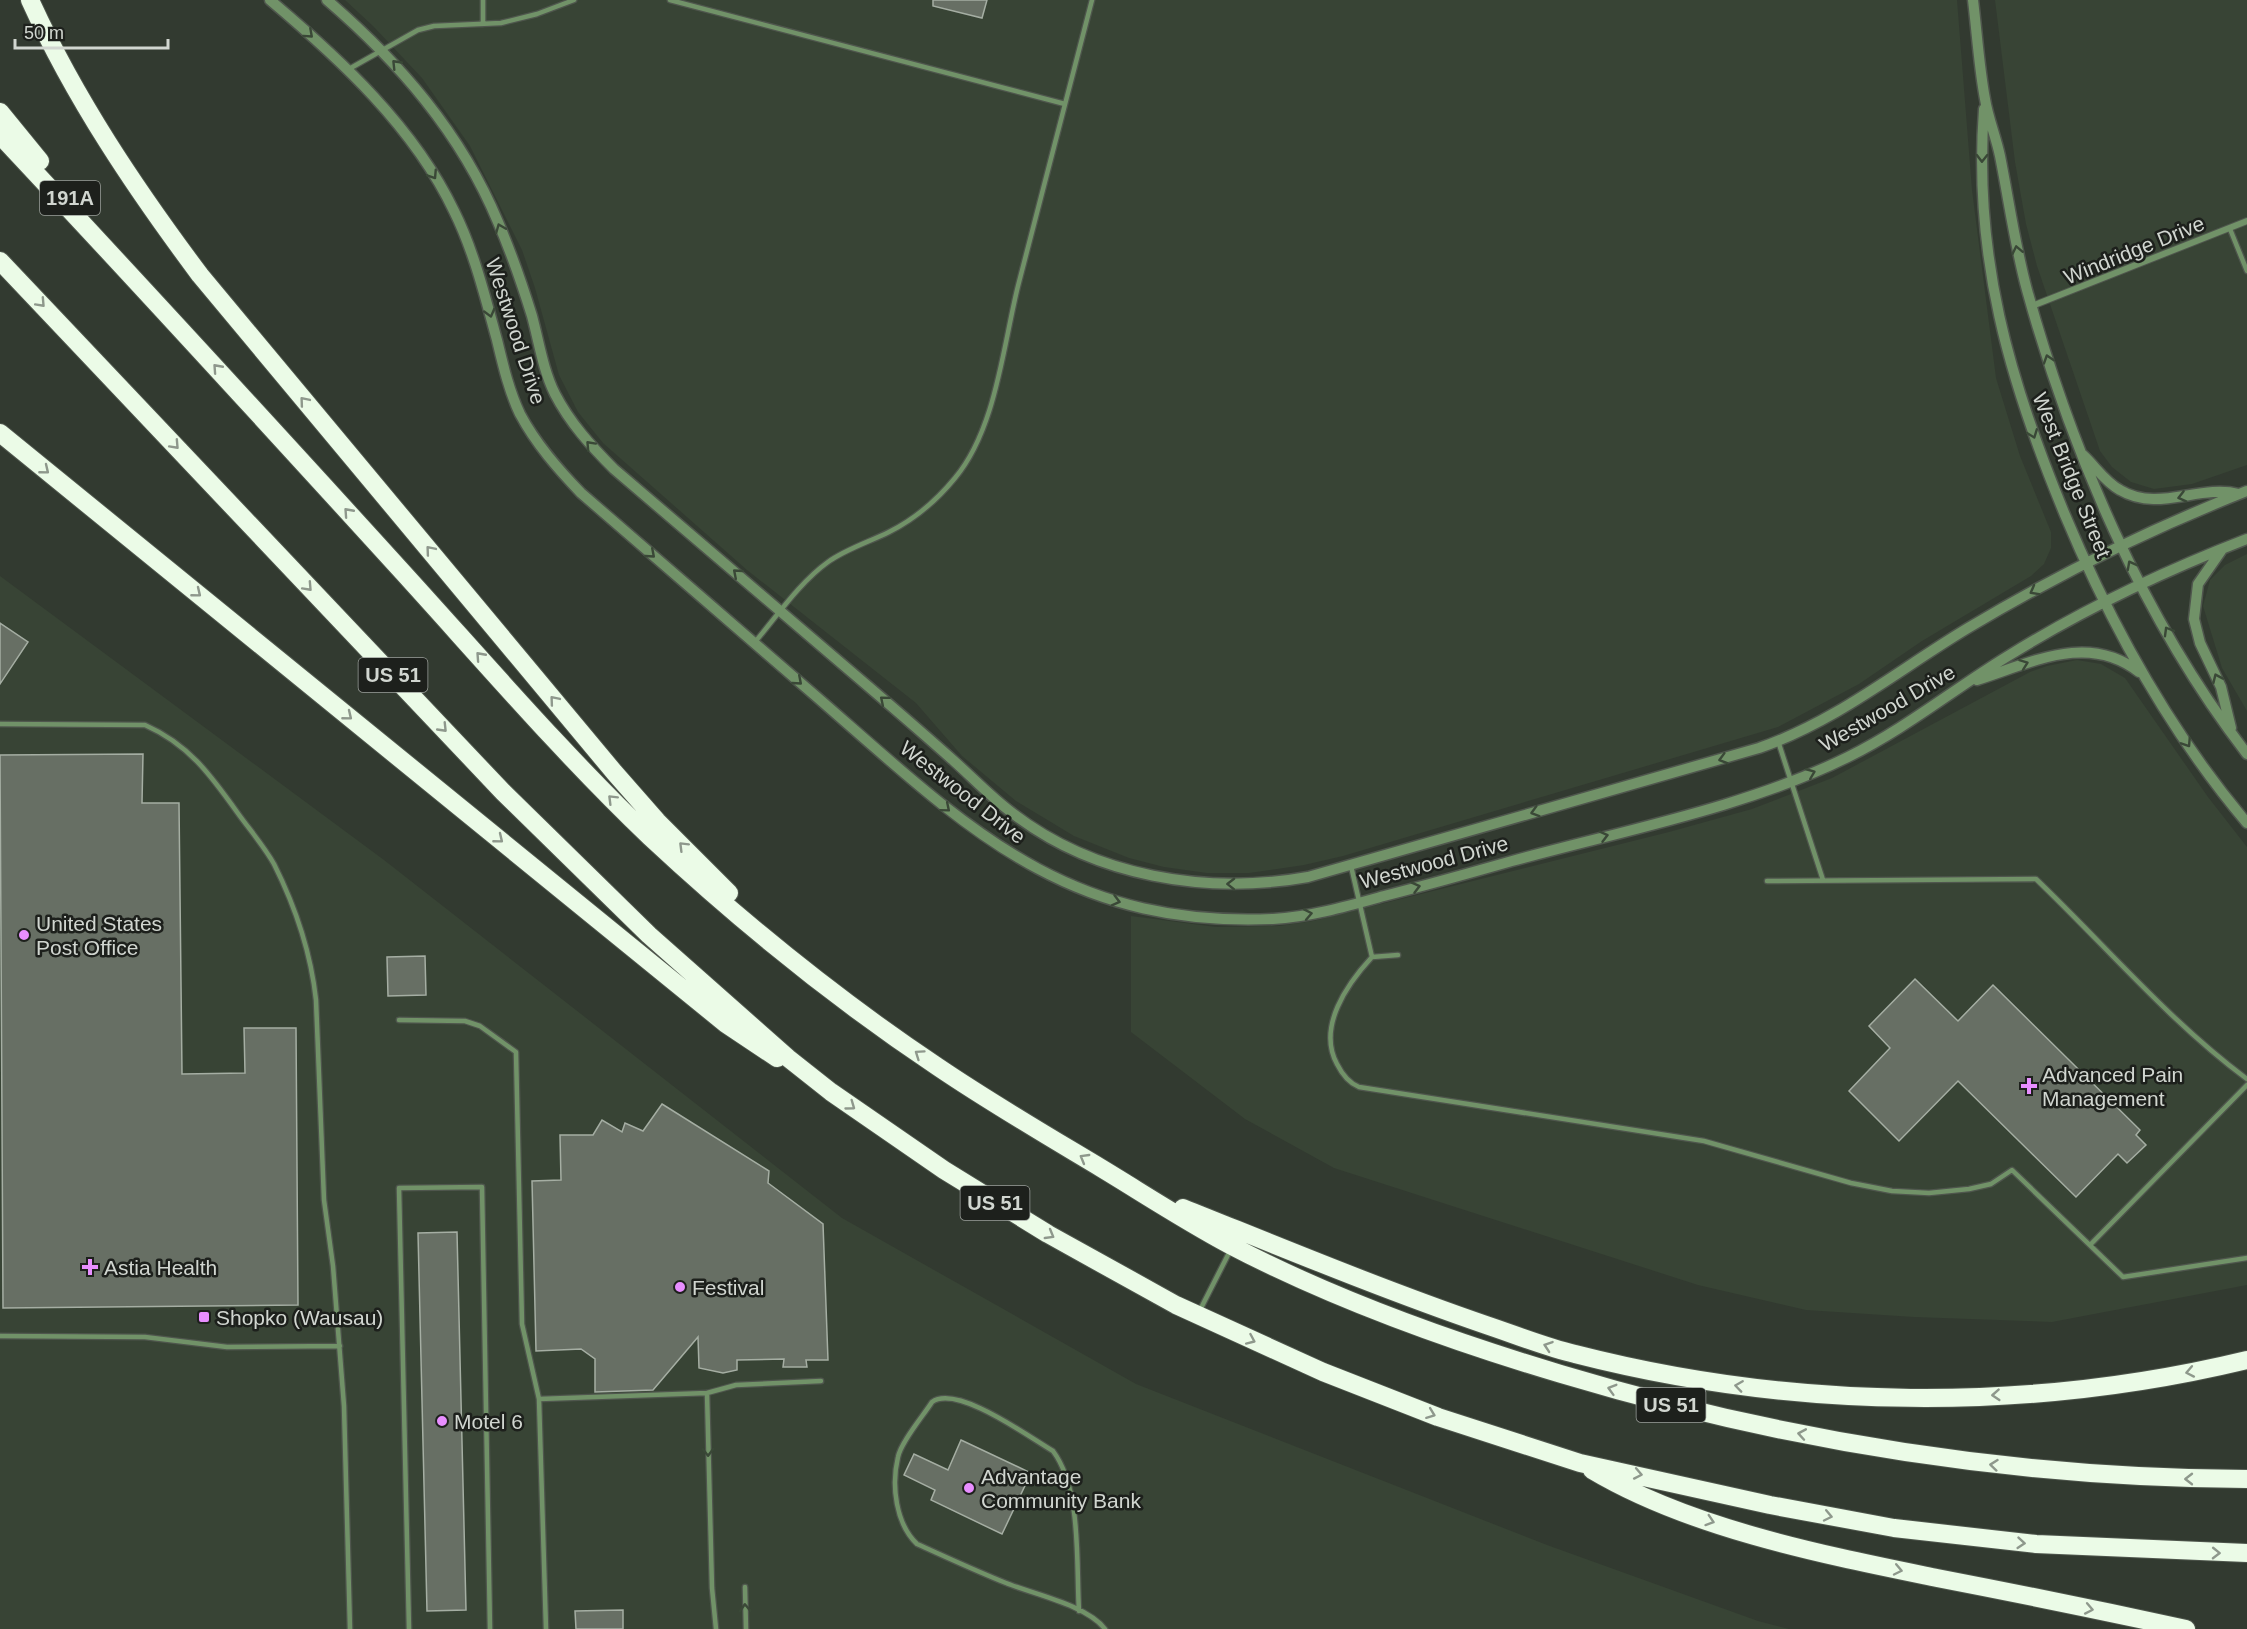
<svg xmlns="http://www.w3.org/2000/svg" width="2247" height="1629" viewBox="0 0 2247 1629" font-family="Helvetica,sans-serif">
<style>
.built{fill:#384435}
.building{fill:#676f64;stroke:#a5aea3;stroke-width:1.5}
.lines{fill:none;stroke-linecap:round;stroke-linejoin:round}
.service-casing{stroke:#4f564d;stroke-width:7}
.minor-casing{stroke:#4f564d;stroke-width:8}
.tertiary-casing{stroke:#4f564d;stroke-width:13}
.motorway-casing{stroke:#4f564d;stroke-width:20}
.service{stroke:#719268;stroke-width:4.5}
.minor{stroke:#719268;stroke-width:6}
.tertiary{stroke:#719268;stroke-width:10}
.motorway{stroke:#ebfbe7;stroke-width:18}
.oneway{stroke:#3a4837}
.oneway2{stroke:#8e988c}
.poi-dot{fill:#e88eff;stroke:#1d201c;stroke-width:2}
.labels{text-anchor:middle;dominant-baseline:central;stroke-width:5;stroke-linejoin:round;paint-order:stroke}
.shield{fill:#1d201c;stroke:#9b9f9a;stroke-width:1.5}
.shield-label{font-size:20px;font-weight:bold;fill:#d1d6d0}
.street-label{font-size:21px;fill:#d1d6d0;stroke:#1d201c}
.poi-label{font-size:21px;fill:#d1d6d0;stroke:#1d201c;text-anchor:start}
</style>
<rect width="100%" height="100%" fill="#323a30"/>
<path class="built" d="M345,0H1957L1972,190L1996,378L2020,456L2051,532V548L2044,564L2031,576L1922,641L1859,684L1778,727L1343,856L1304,865L1249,873H1207L1164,867L1129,858L1074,836L1016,801L962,756L916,703L747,570L603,443L578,412L559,375L535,288L522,250L470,146L422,78L373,26Z
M1995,0H2247V465L2192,484L2154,489L2131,482L2112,467L2100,451L2037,266L2026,224L2015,162Z
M2247,554V711L2222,668L2203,606L2210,580L2225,565Z
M0,576L384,860L842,1218L1136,1384L1547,1545L1758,1621L1789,1629H0Z
M2077,660L2101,664L2125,678L2208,797L2247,847V1285L2052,1322L1914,1317L1806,1310L1698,1285L1334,1168L1245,1119L1131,1032V916L1216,927L1279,926L1313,921L1669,832L1752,809L1832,778L2030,672L2047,666Z"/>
<path class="building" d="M933,0H987L982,18L933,6Z
M0,623L28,642L0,684Z
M143,754L142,803H179L182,1074L245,1073L244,1028H296L298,1305L3,1308L0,755Z
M425,956L426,995L388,996L387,957Z
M1915,979L1958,1021L1993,985L2140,1130L2136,1135L2146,1145L2127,1163L2118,1154L2076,1197L1958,1081L1899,1141L1849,1091L1890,1048L1869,1026Z
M662,1104L769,1171L768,1183L823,1224L828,1360H806L807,1367H783L784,1359L737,1360V1370L723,1373L699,1368L698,1337L653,1390L595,1392V1359L581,1349L536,1351L532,1181L561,1180L560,1135H593L602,1120L622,1132L625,1123L643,1131Z
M457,1232L466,1610L427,1611L418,1233Z
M961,1440L1031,1473L1002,1534L931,1500L935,1490L904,1475L914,1454L948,1470Z
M623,1610V1629H576L575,1611Z"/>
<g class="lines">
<defs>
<path id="service" d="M483,0V24
M670,0L1065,104
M349,69L418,30L434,26L501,23L537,14L574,0
M2230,229L2247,271
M755,642C777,616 800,582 828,562C846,549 869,542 889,532C915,519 937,500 955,478C996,429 1003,346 1018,286C1042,190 1067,95 1092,0
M0,724L145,725C188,744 210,774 237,812C249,829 264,846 274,864C295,906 311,954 316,1000L324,1200L333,1266L344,1406L350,1629
M1778,741L1823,880
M1351,866L1372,957
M1767,881L2036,879C2106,946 2169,1021 2247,1079
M1398,955L1372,957C1347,984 1317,1027 1337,1064C1342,1074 1349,1083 1359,1087L1704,1141L1851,1183L1892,1191L1929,1193L1969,1189L1991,1184L2012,1170L2123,1277L2247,1258
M399,1020L465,1021L480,1026L516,1052L522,1324L539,1399L546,1629
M2090,1245L2247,1085
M1200,1310L1230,1251
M0,1336L145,1337L227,1347L340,1346
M707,1393L712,1588L716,1629
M539,1399L707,1393L736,1385L821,1381
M745,1587L746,1629
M1079,1611C1076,1563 1082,1490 1053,1451C1029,1437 957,1384 932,1402C923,1416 901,1442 898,1457C891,1486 896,1524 917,1544C946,1557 976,1571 1006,1583C1033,1594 1087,1605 1105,1629
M409,1629L399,1188L482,1187L490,1629"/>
<path id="minor" d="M2032,306L2247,221"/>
<path id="tertiary" d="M270,0C340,59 414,127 454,211C474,251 485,297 497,340C503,365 509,391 520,414C536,444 558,469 581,493C660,561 739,630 818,698C964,825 1063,928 1273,919C1310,917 1348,906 1384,896C1427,885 1470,873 1512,861C1621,831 1747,807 1848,757C1905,729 1954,689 2008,656C2084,609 2164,571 2247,539
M327,0C399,62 461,133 498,222C511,252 522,284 532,316C539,342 543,370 555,394C570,423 591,446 614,469C699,541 784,614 869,687C897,711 926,736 954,761C973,778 991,797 1011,812C1094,877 1207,895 1308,877L1759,748C1837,721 1898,670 1968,628C2057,575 2150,529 2247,491
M1973,0C1977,33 1979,67 1985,99C1988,118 1996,137 2000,156C2009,201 2015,246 2027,290C2072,453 2143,619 2247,754
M1984,109C1973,256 2009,380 2065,515C2111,625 2170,732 2247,823
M2083,455C2095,466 2105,482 2120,490C2159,513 2198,484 2239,494
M2221,551L2198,584L2194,619L2200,643L2221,687L2231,728
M1977,680C2031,663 2088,632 2139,672"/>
<path id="motorway" d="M30,0C75,99 135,188 200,275L614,772L657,821L729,893
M0,112L40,161
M0,135C134,278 266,422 398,567C481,658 561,752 650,837C739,920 836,999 938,1067C991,1103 1046,1135 1101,1168C1144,1194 1185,1221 1230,1245C1335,1300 1447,1340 1561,1374C1784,1441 2013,1478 2247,1479
M0,261L503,792L649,935L788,1058L831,1092L944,1170L1048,1234L1176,1305L1323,1372L1438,1417L1580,1463L1770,1505L1894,1528L2036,1544L2247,1553
M0,433L726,1024L777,1058
M1183,1208C1283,1248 1384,1290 1486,1325C1516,1335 1545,1347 1575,1354C1793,1410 2028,1413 2247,1360
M1592,1470C1691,1529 1825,1555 1937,1578C2020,1594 2103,1611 2186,1629"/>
</defs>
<use href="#service" class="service-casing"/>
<use href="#minor" class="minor-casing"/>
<use href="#tertiary" class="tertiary-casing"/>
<use href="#motorway" class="motorway-casing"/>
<use href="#service" class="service"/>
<use href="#minor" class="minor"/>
<use href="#tertiary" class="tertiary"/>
<use href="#motorway" class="motorway"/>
</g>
<defs><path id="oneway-chevron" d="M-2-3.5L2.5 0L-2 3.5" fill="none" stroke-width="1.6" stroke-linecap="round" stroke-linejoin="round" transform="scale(1.5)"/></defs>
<g class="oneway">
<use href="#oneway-chevron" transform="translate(309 34) rotate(42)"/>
<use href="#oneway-chevron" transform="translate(396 64) rotate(-134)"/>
<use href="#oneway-chevron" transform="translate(1982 158) rotate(91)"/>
<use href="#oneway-chevron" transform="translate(433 175) rotate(57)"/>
<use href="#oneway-chevron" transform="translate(500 228) rotate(-112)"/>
<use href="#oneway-chevron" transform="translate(2017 250) rotate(-102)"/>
<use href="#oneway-chevron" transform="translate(490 313) rotate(75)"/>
<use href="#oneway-chevron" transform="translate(2048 359) rotate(-108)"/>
<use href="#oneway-chevron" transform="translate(2033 434) rotate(69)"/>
<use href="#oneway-chevron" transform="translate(590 445) rotate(-133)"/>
<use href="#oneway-chevron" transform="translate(2182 497) rotate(166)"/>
<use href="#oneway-chevron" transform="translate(651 554) rotate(41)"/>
<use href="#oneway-chevron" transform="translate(2131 565) rotate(-118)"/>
<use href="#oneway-chevron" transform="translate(737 573) rotate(-139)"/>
<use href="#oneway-chevron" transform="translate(2034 591) rotate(151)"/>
<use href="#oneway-chevron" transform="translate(2168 631) rotate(-120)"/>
<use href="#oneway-chevron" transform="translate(2024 664) rotate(-20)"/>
<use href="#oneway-chevron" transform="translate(2217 678) rotate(-114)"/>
<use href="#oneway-chevron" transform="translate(798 681) rotate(41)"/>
<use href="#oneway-chevron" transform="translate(884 700) rotate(-140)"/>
<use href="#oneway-chevron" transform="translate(2187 743) rotate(57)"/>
<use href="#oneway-chevron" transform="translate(1723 759) rotate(164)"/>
<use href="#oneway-chevron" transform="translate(1811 773) rotate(-22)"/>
<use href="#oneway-chevron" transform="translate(946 808) rotate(40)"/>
<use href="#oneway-chevron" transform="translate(1535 812) rotate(164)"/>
<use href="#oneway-chevron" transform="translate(1604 836) rotate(-15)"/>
<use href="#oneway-chevron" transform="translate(1231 884) rotate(-179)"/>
<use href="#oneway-chevron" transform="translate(1416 887) rotate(-15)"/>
<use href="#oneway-chevron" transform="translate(1116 901) rotate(15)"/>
<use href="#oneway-chevron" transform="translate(1308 914) rotate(-11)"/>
<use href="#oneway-chevron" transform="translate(708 1452) rotate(89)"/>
<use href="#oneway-chevron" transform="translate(745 1608) rotate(-92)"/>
</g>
<g class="oneway2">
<use href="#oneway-chevron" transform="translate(41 303) rotate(47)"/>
<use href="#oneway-chevron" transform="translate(217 368) rotate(-132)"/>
<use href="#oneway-chevron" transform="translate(304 401) rotate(-130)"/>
<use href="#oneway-chevron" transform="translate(175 445) rotate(47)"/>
<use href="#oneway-chevron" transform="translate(45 470) rotate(39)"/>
<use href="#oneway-chevron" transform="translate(348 512) rotate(-132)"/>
<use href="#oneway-chevron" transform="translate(430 550) rotate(-130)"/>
<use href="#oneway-chevron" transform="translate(308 587) rotate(47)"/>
<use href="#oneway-chevron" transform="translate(197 593) rotate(39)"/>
<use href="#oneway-chevron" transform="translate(480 656) rotate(-132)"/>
<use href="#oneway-chevron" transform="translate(554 700) rotate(-130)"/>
<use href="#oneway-chevron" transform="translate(348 716) rotate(39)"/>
<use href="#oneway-chevron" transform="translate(443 728) rotate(46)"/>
<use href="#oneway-chevron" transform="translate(612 799) rotate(-135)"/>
<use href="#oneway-chevron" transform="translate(499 839) rotate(39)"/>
<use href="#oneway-chevron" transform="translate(683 846) rotate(-135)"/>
<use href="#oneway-chevron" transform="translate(919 1054) rotate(-145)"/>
<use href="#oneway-chevron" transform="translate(851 1106) rotate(36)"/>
<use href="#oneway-chevron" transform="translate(1084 1158) rotate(-150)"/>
<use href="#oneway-chevron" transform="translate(1050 1235) rotate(30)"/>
<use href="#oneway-chevron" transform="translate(1251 1340) rotate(24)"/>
<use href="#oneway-chevron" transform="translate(1548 1346) rotate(-161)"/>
<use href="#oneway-chevron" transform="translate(2190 1372) rotate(169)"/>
<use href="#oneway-chevron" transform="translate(1739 1386) rotate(-172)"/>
<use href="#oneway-chevron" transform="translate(1612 1389) rotate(-164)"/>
<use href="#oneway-chevron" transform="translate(1996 1395) rotate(176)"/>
<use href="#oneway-chevron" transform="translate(1431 1414) rotate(21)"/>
<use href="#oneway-chevron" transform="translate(1802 1434) rotate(-170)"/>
<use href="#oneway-chevron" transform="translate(1994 1465) rotate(-174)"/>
<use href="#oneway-chevron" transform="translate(1638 1474) rotate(11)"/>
<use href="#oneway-chevron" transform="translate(2189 1479) rotate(-180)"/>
<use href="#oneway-chevron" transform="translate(1828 1516) rotate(12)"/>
<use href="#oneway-chevron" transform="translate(1710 1521) rotate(18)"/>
<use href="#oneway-chevron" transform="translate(2021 1543) rotate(5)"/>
<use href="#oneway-chevron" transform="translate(2216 1553) rotate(1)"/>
<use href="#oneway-chevron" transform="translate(1898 1570) rotate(12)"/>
<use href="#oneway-chevron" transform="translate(2089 1609) rotate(11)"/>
</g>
<g class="poi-dot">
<circle cx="24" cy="935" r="6"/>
<path d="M2026 1077h6v6h6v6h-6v6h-6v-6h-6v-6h6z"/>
<path d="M87 1258h6v6h6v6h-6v6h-6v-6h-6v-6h6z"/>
<circle cx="680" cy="1287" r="6"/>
<rect x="198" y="1311" width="12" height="12" rx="3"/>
<circle cx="442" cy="1421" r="6"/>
<circle cx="969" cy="1488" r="6"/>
</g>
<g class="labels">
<g class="shield">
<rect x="40" y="181" width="60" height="34" rx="4.5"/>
<rect x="358.5" y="658" width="69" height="34" rx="4.5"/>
<rect x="960.5" y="1186" width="69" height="34" rx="4.5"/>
<rect x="1636.5" y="1388" width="69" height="34" rx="4.5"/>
</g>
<g class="shield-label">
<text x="70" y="198">191A</text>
<text x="393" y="675">US 51</text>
<text x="995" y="1203">US 51</text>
<text x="1671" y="1405">US 51</text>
</g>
<g class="street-label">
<text transform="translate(2134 250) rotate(-22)">Windridge Drive</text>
<text transform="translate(516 331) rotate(72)">Westwood Drive</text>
<text transform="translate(2072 475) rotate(68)">West Bridge Street</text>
<text transform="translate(1887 708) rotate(-30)">Westwood Drive</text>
<text transform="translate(963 792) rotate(38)">Westwood Drive</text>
<text transform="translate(1434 862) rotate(-15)">Westwood Drive</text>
</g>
<g class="poi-label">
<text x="36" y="923">United States<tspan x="36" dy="24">Post Office</tspan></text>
<text x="2042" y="1074">Advanced Pain<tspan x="2042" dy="24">Management</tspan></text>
<text x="104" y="1267">Astia Health</text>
<text x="692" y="1287">Festival</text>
<text x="216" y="1317">Shopko (Wausau)</text>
<text x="454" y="1421">Motel 6</text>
<text x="981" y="1476">Advantage<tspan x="981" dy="24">Community Bank</tspan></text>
</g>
</g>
<path d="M15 39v9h153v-9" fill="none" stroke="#d1d6d0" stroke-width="3"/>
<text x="24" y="39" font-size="18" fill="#d1d6d0" stroke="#1d201c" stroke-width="4.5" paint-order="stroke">50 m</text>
</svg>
